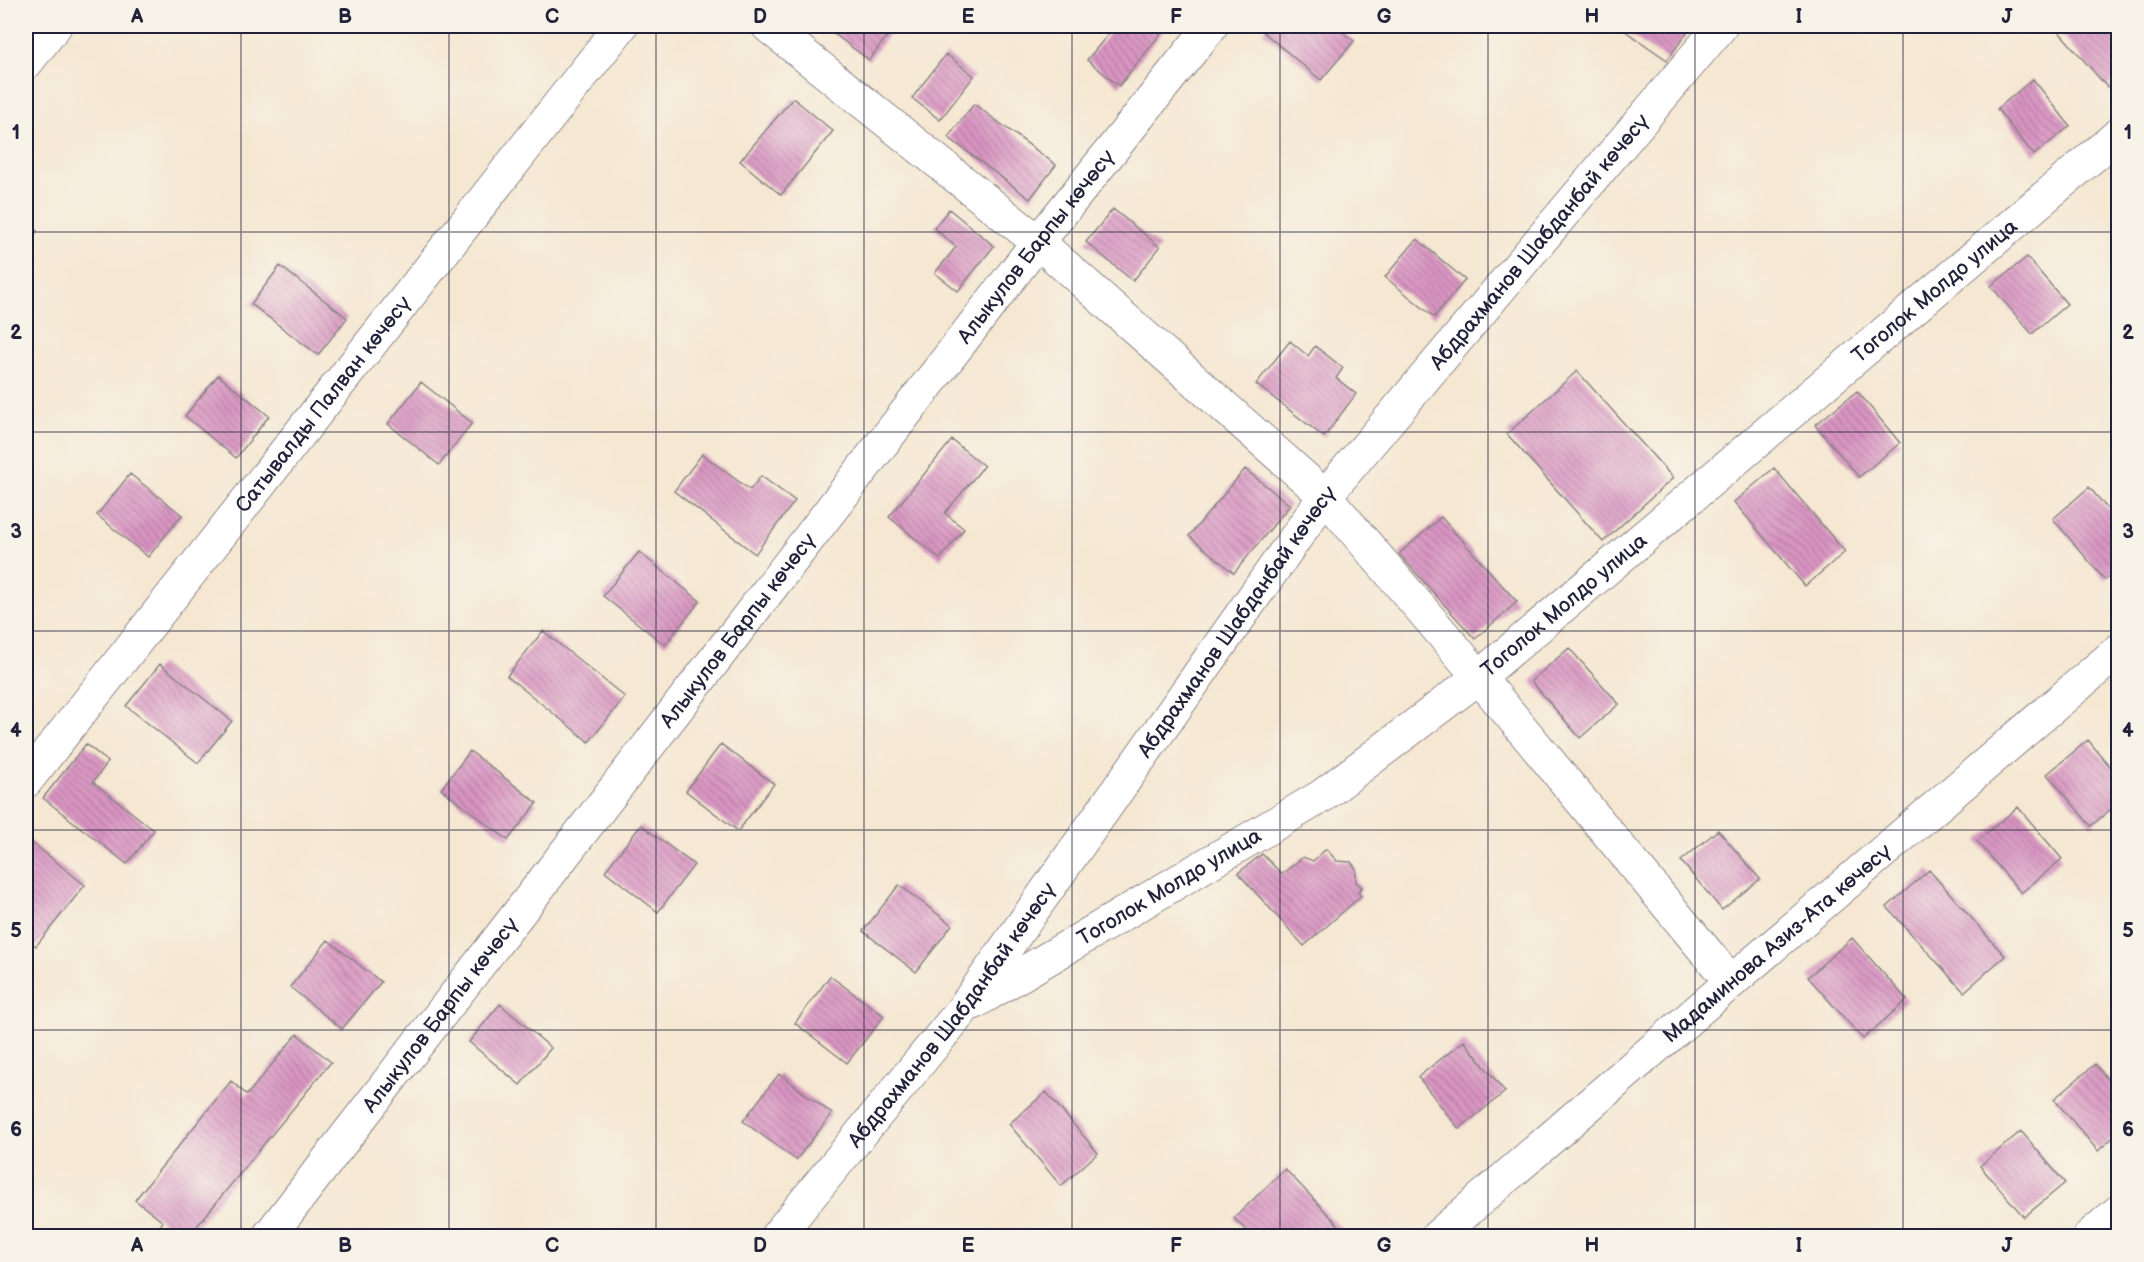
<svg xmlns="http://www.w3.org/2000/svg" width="2144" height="1262" viewBox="0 0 2144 1262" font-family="'Balsamiq Sans',sans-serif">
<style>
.building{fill:url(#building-back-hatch)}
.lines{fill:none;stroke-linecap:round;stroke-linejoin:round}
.minor-casing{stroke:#8c8486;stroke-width:35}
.minor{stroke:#fff;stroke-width:33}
.grid{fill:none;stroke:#22223b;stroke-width:1.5;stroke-opacity:0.55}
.labels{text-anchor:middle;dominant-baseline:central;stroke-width:6;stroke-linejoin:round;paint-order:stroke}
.street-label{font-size:21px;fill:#22223b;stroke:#f7f3e8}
.neatline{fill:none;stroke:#22223b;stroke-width:2}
.grid-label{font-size:20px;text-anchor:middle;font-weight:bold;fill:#22223b}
</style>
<defs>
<pattern id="building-back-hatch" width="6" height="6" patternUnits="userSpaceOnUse" patternTransform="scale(1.5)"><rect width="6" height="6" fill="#d995c2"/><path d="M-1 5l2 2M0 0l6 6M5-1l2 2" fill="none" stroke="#b0799f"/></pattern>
</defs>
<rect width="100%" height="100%" fill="#f7f3e8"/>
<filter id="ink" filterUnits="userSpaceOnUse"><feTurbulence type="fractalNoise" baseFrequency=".0167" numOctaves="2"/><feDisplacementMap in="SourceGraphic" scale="12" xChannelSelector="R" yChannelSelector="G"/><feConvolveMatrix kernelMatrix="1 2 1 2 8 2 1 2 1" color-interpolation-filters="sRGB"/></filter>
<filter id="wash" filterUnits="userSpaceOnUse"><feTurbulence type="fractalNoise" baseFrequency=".008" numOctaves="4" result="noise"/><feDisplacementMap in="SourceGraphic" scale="24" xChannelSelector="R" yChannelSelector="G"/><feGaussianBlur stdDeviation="1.35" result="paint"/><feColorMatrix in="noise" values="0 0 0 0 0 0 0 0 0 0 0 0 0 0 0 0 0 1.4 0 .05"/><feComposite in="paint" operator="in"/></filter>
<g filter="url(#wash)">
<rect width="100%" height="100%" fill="#f5e7d2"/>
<g id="blocks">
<path class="building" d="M824,26H895L869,60Z
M1115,26H1167L1119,86L1087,60Z
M1268,26H1335L1354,41L1321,80L1263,32Z
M1618,26H1692L1667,60Z
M2054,26H2117L2118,77L2107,87Z
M946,54L974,76L940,120L912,98Z
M2033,79L2070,126L2034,155L1997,109Z
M793,98L833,131L781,195L740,161Z
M974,104L1056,165L1030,199L948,137Z
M949,209L994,246L958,291L935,273L956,247L934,228Z
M1113,209L1160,247L1133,281L1086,242Z
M26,221L37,231L26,244Z
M1417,239L1465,280L1434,317L1385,277Z
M2027,257L2067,304L2032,334L1991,286Z
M280,266L347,318L318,355L251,304Z
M1290,341L1308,356L1315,346L1343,368L1336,378L1356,394L1324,437L1256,384Z
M1577,371L1673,478L1603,542L1507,434Z
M218,375L269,416L236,458L185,416Z
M421,382L472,423L439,465L388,424Z
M1857,391L1900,443L1859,477L1815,425Z
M952,440L984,466L945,513L964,529L940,559L889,517Z
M702,454L750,490L761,476L795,501L755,554L674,491Z
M1774,468L1845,552L1805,586L1734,502Z
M1245,469L1290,505L1234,573L1189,536Z
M130,474L182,515L148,557L97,515Z
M2089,487L2118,521V568L2105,580L2053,519Z
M1441,517L1517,602L1475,639L1399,554Z
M639,552L700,601L665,645L603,596Z
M543,631L625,697L589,742L507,676Z
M1569,648L1619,704L1580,738L1531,681Z
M160,664L232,721L198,763L126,706Z
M2088,740L2118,776V803L2091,826L2047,774Z
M86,744L108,762L93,782L154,830L127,864L43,798Z
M721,744L774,784L738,831L686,791Z
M470,751L537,803L508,840L441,789Z
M2018,807L2062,859L2021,893L1977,841Z
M641,825L694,865L658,912L605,871Z
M1718,830L1760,879L1722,910L1681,861Z
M26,838L85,885L36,946L26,938Z
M1326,849L1337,861L1351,862L1356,869V882L1362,887L1358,892L1361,896L1304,946L1238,873L1262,854L1282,874L1303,857L1313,861Z
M1929,870L2005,956L1964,992L1887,907Z
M899,885L952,925L916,972L863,931Z
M1852,938L1907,1000L1863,1039L1808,977Z
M328,940L381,982L342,1029L290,987Z
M830,976L884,1016L847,1063L795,1023Z
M500,1004L551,1048L520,1085L469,1042Z
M297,1034L331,1062L189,1236H152L163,1222L135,1200L231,1081L247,1095Z
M1464,1041L1505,1092L1459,1129L1418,1077Z
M2095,1064L2118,1092V1133L2098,1151L2054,1099Z
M779,1074L832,1114L796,1160L743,1121Z
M1046,1092L1098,1153L1061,1186L1009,1124Z
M2021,1131L2065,1183L2024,1217L1980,1166Z
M1285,1169L1348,1235L1346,1236H1252L1234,1218Z"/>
</g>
</g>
<g filter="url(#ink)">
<use href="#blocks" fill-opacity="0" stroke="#8c8486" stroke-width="1.5"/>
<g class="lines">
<defs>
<g id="minor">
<path d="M768,26L1038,242L1325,496L1479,677L1731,982"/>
<path d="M26,63L55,26"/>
<path id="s1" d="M26,781L621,26"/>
<path id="s2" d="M973,1003L1322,796L1479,677L2118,135"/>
<path id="s3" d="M269,1236L1038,242L1211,26"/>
<path id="s4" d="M777,1236L963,1009L1325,496L1721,26"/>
<path id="s5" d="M1438,1236L1731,982L2118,651"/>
<path d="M2090,1236L2118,1212"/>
</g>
</defs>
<use href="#minor" class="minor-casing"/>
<use href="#minor" class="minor"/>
</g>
</g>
<path class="grid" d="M241,26V1236M449,26V1236M656,26V1236M864,26V1236M1072,26V1236M1280,26V1236M1488,26V1236M1695,26V1236M1903,26V1236M26,232H2118M26,432H2118M26,631H2118M26,830H2118M26,1030H2118"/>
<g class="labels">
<g class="street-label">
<text stroke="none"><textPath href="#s4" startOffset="1254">Абдрахманов Шабданбай көчөсү</textPath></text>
<text stroke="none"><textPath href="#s3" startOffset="1252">Алыкулов Барпы көчөсү</textPath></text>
<text stroke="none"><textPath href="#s2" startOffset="1200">Тоголок Молдо улица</textPath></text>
<text stroke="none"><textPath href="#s1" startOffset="480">Сатывалды Палван көчөсү</textPath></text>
<text stroke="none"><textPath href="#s2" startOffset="714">Тоголок Молдо улица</textPath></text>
<text stroke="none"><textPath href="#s4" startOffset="768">Абдрахманов Шабданбай көчөсү</textPath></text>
<text stroke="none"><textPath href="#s3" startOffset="766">Алыкулов Барпы көчөсү</textPath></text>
<text stroke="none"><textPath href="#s2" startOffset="228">Тоголок Молдо улица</textPath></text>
<text stroke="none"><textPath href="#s5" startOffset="448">Мадаминова Азиз-Ата көчөсү</textPath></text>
<text stroke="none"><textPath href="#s3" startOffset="280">Алыкулов Барпы көчөсү</textPath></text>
<text stroke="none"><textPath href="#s4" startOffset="282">Абдрахманов Шабданбай көчөсү</textPath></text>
</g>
</g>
<rect width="2144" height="1262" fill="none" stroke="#f7f3e8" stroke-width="66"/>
<rect x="33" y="33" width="2078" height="1196" class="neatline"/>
<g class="grid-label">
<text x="137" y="23">A</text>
<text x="345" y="23">B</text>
<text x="552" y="23">C</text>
<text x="760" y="23">D</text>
<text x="968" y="23">E</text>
<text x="1176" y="23">F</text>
<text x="1384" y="23">G</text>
<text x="1592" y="23">H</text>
<text x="1799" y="23">I</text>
<text x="2007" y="23">J</text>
<text x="16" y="139">1</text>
<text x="2128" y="139">1</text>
<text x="16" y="339">2</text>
<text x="2128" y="339">2</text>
<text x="16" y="538">3</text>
<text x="2128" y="538">3</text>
<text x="16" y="737">4</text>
<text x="2128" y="737">4</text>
<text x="16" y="937">5</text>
<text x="2128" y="937">5</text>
<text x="16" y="1136">6</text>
<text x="2128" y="1136">6</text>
<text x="137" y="1252">A</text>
<text x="345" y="1252">B</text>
<text x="552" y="1252">C</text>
<text x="760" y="1252">D</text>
<text x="968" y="1252">E</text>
<text x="1176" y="1252">F</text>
<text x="1384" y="1252">G</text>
<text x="1592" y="1252">H</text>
<text x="1799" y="1252">I</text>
<text x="2007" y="1252">J</text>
</g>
</svg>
